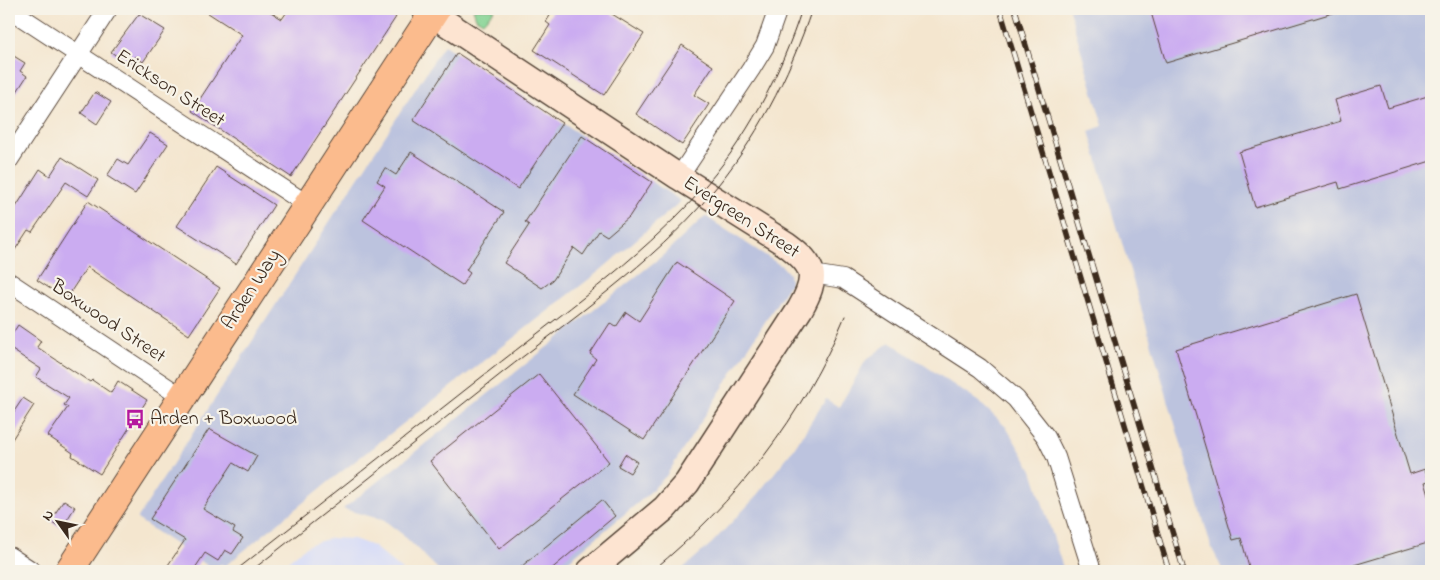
<svg xmlns="http://www.w3.org/2000/svg" width="1440" height="580" viewBox="0 0 1440 580" font-family="'Indie Flower',sans-serif">
<style>
.built{fill:#d3d9f9}
.industrial{fill:#bcc3de}
.green{fill:#83d393;stroke:#5f7e58}
.building{fill:#cbacf1}
.lines{fill:none;stroke-linecap:round;stroke-linejoin:round}
.street-casing{stroke:#574639;stroke-width:20}
.secondary-casing{stroke:#574639;stroke-width:28}
.primary-casing{stroke:#574639;stroke-width:30}
.street{stroke:#fff;stroke-width:18}
.secondary{stroke:#fde4d1;stroke-width:25}
.primary{stroke:#fbbb8d;stroke-width:28}
.tram{stroke:#3b2a1e;stroke-width:1}
.rail-casing{stroke:#3b2a1e;stroke-width:5.5}
.rail{stroke:#f7f3e8;stroke-width:4;stroke-dasharray:11;stroke-linecap:butt}
.labels{text-anchor:middle;dominant-baseline:central;stroke-width:4.5;stroke-linejoin:round;paint-order:stroke}
.street-label{font-size:20px;fill:#3b2a1e;stroke:#f7f3e8}
.poi-label{font-size:20px;fill:#3b2a1e;stroke:#f7f3e8;text-anchor:start}
</style>
<rect width="100%" height="100%" fill="#f7f3e8"/>
<filter id="ink" filterUnits="userSpaceOnUse"><feTurbulence type="fractalNoise" baseFrequency=".02" numOctaves="2"/><feDisplacementMap in="SourceGraphic" scale="10" xChannelSelector="R" yChannelSelector="G"/><feConvolveMatrix kernelMatrix="1 2 1 2 8 2 1 2 1" color-interpolation-filters="sRGB"/></filter>
<filter id="wash" filterUnits="userSpaceOnUse"><feTurbulence type="fractalNoise" baseFrequency=".0096" numOctaves="4" result="noise"/><feDisplacementMap in="SourceGraphic" scale="20" xChannelSelector="R" yChannelSelector="G"/><feGaussianBlur stdDeviation="1.12" result="paint"/><feColorMatrix in="noise" values="0 0 0 0 0 0 0 0 0 0 0 0 0 0 0 0 0 1.4 0 .05"/><feComposite in="paint" operator="in"/></filter>
<g filter="url(#wash)">
<rect width="100%" height="100%" fill="#f4e6cf"/>
<path class="built" d="M331,538L354,539L373,546L403,571H275L303,549L311,544Z"/>
<path class="industrial" d="M1069,9H1431V571H1223L1211,546L1089,131L1103,126Z
M444,45L681,201L602,269L336,476L225,566L221,564L214,570L137,519Z
M705,216L783,267L789,274L790,283L666,476L645,497L556,571H440L402,534L384,520L343,509L667,252Z
M890,342L979,402L1006,427L1032,470L1064,571H680L712,543L752,501L792,451L826,399L839,407L866,360Z"/>
<path class="green" d="M473,9H495L483,22L476,18Z"/>
<g id="blocks">
<path class="building" d="M202,9H266L282,19L289,9H384L396,17L291,177L192,111L242,35Z
M554,9H604L644,34L604,95L534,50L550,25L546,22Z
M1150,9H1336V12L1166,63Z
M139,14L165,30L143,62L135,56L130,65L111,52Z
M682,45L713,66L694,95L709,104L682,145L636,114Z
M9,53L25,63L20,71L27,76L9,104Z
M457,53L562,123L518,189L413,120Z
M1381,86L1388,108L1431,95V161L1340,189L1338,182L1255,207L1239,152L1341,121L1335,100Z
M95,92L111,102L97,124L81,113Z
M150,133L168,144L135,194L107,176L118,159L128,165Z
M582,136L652,182L629,217L607,236L599,231L583,255L574,248L553,280L542,288L504,263L529,225L525,222Z
M411,152L504,212L466,270L470,273L462,285L363,220L385,186L377,181L385,168L396,175Z
M62,157L98,180L88,196L66,182L32,232L28,230L9,259V218L40,169L50,176Z
M216,167L274,205L236,264L177,226Z
M88,201L220,288L189,335L87,267L66,299L37,280Z
M677,262L735,301L644,440L573,394L596,359L590,354L610,323L616,327L626,312L639,321Z
M1356,294L1410,474L1425,469L1429,481L1425,482L1431,502V542L1334,571H1250L1241,538L1233,540L1176,349Z
M18,325L41,341L37,347L90,382L92,380L111,393L118,381L147,400L100,474L72,456L73,453L48,436L68,407L64,405L69,398L36,377L41,369L9,348V339Z
M539,374L609,462L499,549L430,461Z
M23,398L34,405L9,444V419Z
M209,429L257,456L248,472L233,463L203,509L235,528L233,532L243,538L232,554L225,550L218,561L205,553L193,571H164L185,540L150,519Z
M625,454L637,462L630,473L618,466Z
M64,500L75,507L62,528L50,521Z
M602,500L615,516L549,571H516Z"/>
</g>
</g>
<g filter="url(#ink)">
<use href="#blocks" fill-opacity="0" stroke="#574639" stroke-width="1"/>
<g class="lines">
<defs>
<path id="street" d="M9,9L308,205
M9,160L108,9
M679,177L751,69L765,46L778,9
M812,274L843,279L980,368L1016,399L1046,437L1056,457L1092,571
M9,282L183,398
M9,556L32,571"/>
<path id="secondary" d="M425,9L679,177L786,244C816,266 818,277 800,309L687,483L665,508L590,571"/>
<path id="primary" d="M69,571L436,9"/>
</defs>
<use href="#street" class="street-casing"/>
<use href="#secondary" class="secondary-casing"/>
<use href="#primary" class="primary-casing"/>
<use href="#street" class="street"/>
<use href="#secondary" class="secondary"/>
<use href="#primary" class="primary"/>
<path class="tram" d="M235,571C319,505 404,438 488,372C560,315 638,260 699,193C746,141 781,74 802,9
M251,571C335,505 419,439 502,373C569,320 655,261 709,196C756,141 789,77 812,9
M652,571C736,502 803,417 845,316"/>
<defs>
<path id="rail" d="M1000,9L1169,571
M1015,9L1184,571"/>
</defs>
<use href="#rail" class="rail-casing"/>
<use href="#rail" class="rail"/>
</g>
</g>
<defs>
<symbol id="bus-bare" viewBox="-9 -9 18 18"><path d="M-5-6H5V4H4V6H2V4H-2V6H-4V4H-5ZM-3.5-4V0h7V-4ZM-3.5 1.2v1.5H-2V1.2ZM2 1.2v1.5H3.5V1.2Z" fill="#b5179e" stroke="#f7f3e8" stroke-width="2.5" paint-order="stroke"/></symbol>
</defs>
<g fill-rule="evenodd">
<use href="#bus-bare" x="121" y="405" width="28" height="28"/>
</g>
<g class="labels">
<g class="street-label">
<text transform="translate(170 89) rotate(33)">Erickson Street</text>
<text transform="translate(741 218) rotate(33)">Evergreen Street</text>
<text transform="translate(252 290) rotate(-57)">Arden Way</text>
<text transform="translate(108 322) rotate(34)">Boxwood Street</text>
</g>
<g class="poi-label">
<text x="150" y="419">Arden + Boxwood</text>
</g>
</g>
<rect width="1440" height="580" fill="none" stroke="#f7f3e8" stroke-width="30"/>
<g transform="translate(58 522) rotate(303)" stroke="#f7f3e8" stroke-width="4" paint-order="stroke">
<path d="M0-4L9 19L0 12L-9 19Z" fill="#3b2a1e"/>
<text y="-8" font-size="14" font-weight="bold" text-anchor="middle" fill="#3b2a1e">N</text>
</g>
</svg>
